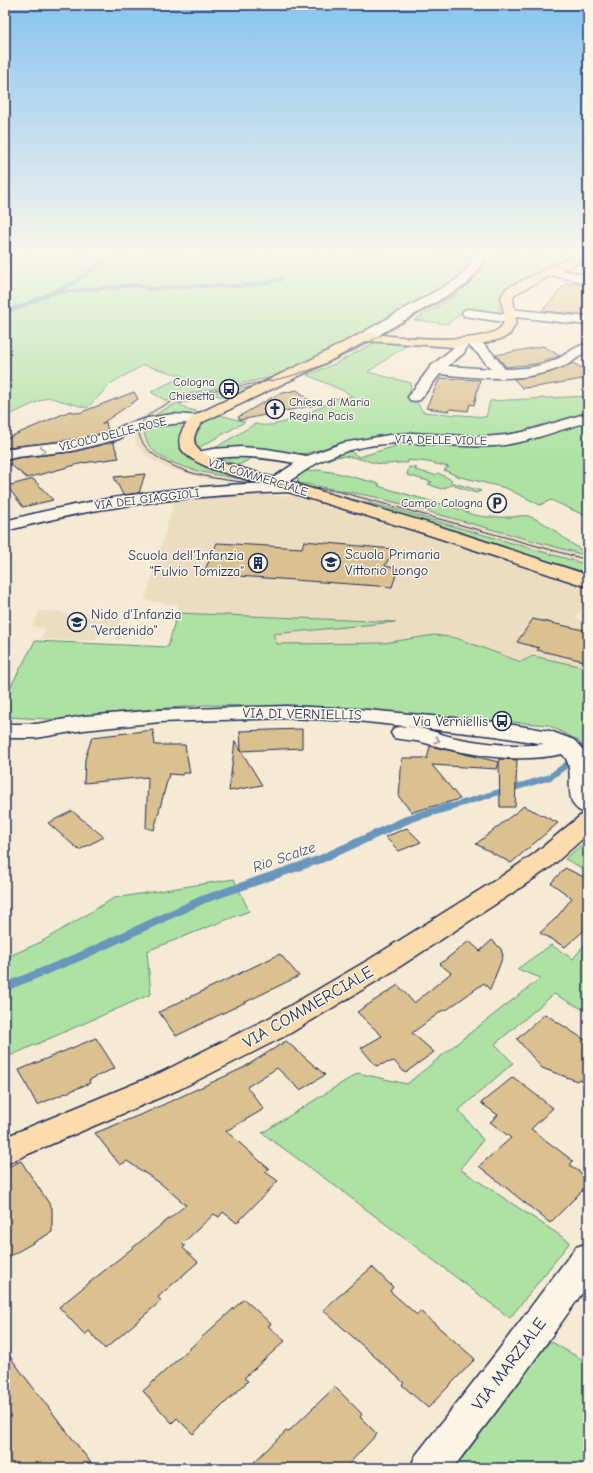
<svg xmlns="http://www.w3.org/2000/svg" width="593" height="1473" viewBox="0 0 593 1473" font-family="'Comic Neue',sans-serif">
<style>
.built{fill:#edddc0}
.green{fill:#ade2a3;stroke:#648880}
.lines{fill:none;stroke-linecap:round;stroke-linejoin:round}
.stream-far2{stroke:#6796bc;stroke-width:4}
.stream-far1{stroke:#6796bc;stroke-width:6}
.stream{stroke:#6796bc;stroke-width:8}
.building{fill:#dbc090;stroke:#1b2f5e}
.minor-casing{stroke:#1b2f5e;stroke-width:3}
.major-casing{stroke:#1b2f5e;stroke-width:3}
.minor{fill:#fcf5e5;fill-rule:evenodd}
.major{fill:#fcdcac;fill-rule:evenodd}
.tram{stroke:#1b2f5e;stroke-width:1}
.oneway{stroke:#8c92a2}
.labels{text-anchor:middle;dominant-baseline:central;stroke-width:3;stroke-linejoin:round;paint-order:stroke}
.far-poi-label{font-size:12px;fill:#1b2f5e;stroke:#fcf5e5;text-anchor:end}
.far-street-label{font-size:12px;fill:#1b2f5e;stroke:#fcf5e5}
.poi-label{font-size:14px;fill:#1b2f5e;stroke:#fcf5e5;text-anchor:start}
.street-label{font-size:14px;fill:#1b2f5e;stroke:#fcf5e5}
.water-label{font-size:15px;font-style:italic;fill:#34517d;stroke:#fcf5e5}
.near-street-label{font-size:17px;fill:#1b2f5e;stroke:#fcf5e5}
</style>
<rect width="100%" height="100%" fill="#f5ead4"/>
<filter id="ink" filterUnits="userSpaceOnUse"><feTurbulence type="fractalNoise" baseFrequency=".025" numOctaves="2"/><feDisplacementMap in="SourceGraphic" scale="8" xChannelSelector="R" yChannelSelector="G"/><feConvolveMatrix kernelMatrix="1 2 1 2 8 2 1 2 1" color-interpolation-filters="sRGB"/></filter>
<g filter="url(#ink)">
<path class="built" d="M481,255H491L489,265L479,279L461,292L384,337L373,336L454,290L481,262Z
M365,340L376,342L335,364L307,375L297,378L294,376Z
M285,375L264,385L200,396L174,404L150,419L136,423L146,413L166,401L181,396Z
M146,426L157,453L181,466L199,472L259,481L274,486L201,478L169,469L147,457L137,446L133,434L134,428Z
M299,483L376,497L588,556V565L394,509L334,495Z
M243,495L300,496L588,588V600L575,618L588,622V668L533,656L521,662L456,638L434,635L384,643L277,644L273,633L392,623L177,613L178,605L145,600L175,499Z
M40,611L64,612L63,614L121,618L116,633L100,632L95,641L41,639L45,628L32,627Z"/>
<path class="green" d="M5,255H471L469,265L457,280L285,375L197,392L166,401L151,392L183,376L144,365L113,382L87,408L48,397L5,417Z
M491,255H574L504,289L500,293V315L465,310L448,324L414,320C432,309 483,285 489,264C490,261 490,258 491,255Z
M588,260V277L560,272Z
M376,342L407,345L368,372L411,383L410,392L423,412L486,417L490,401L588,396V413L519,432L492,436L463,437L399,433L371,437L303,454L265,451L239,465L222,460L208,452L255,424C277,430 307,413 327,404L332,399L352,396L346,392L307,375L335,364Z
M264,385L231,399L215,395L179,404L188,409L201,412L193,417L150,419C182,394 225,391 264,385Z
M217,414L245,422L198,448C186,430 202,421 217,414Z
M588,419V517L551,500L540,505L506,488L457,476L444,470L449,467L428,462L408,460V463C400,462 386,465 380,464C364,461 343,451 328,460L320,459L348,450L359,457L396,446L387,441L487,443Z
M190,421L179,434L181,444L259,481C231,477 150,470 145,435C144,432 145,428 146,426Z
M409,467L417,468L415,470L435,475L438,473L452,480L450,482L481,491L476,493L452,485L441,489L428,484L432,482L407,475Z
M318,470L337,473L380,484L378,486L462,510C477,519 496,517 513,517C518,516 524,515 528,516C551,523 565,543 588,553V556L376,497L299,483L297,477L302,472Z
M334,495L394,509L588,565V571H581Z
M177,613L396,622L273,634L277,644L384,643L434,635L456,638L521,662L533,656L588,668V751L577,740L548,725L356,709L205,705L119,712L70,720L5,717V697L35,641L168,647Z
M588,839V871L565,859Z
M234,879L249,911L147,951L151,994L5,1058V958L41,942L114,898Z
M588,940V1012L554,994L495,1044L513,1063L459,1110L483,1140L460,1169L570,1242L510,1318L334,1185L262,1133L358,1073L407,1084L461,1040L541,978L517,969L551,945L573,959Z
M550,1341L588,1363V1391L585,1397L588,1399V1468H455Z"/>
<g class="lines">
<path class="stream-far2" d="M101,262L108,255
M50,293L136,285L150,289L183,286H234L260,284L282,279
M5,312L23,306L77,281L98,265"/>
<path class="stream-far1" d="M446,808L550,777L573,760"/>
<path class="stream" d="M5,987L79,957L202,900L321,859L411,818L449,807"/>
</g>
<path class="building" d="M566,283L588,286V315L542,311Z
M543,346L560,356L536,364L506,367L496,355Z
M573,363L588,372V378L536,387L522,388L514,379L548,373Z
M440,378L480,380L474,405L470,404L468,411L450,409L448,411L426,408Z
M297,390L316,405L240,420L238,417L278,394Z
M134,392L138,399L101,424L106,422L108,432L72,440L17,446L5,448V439L70,411L79,413Z
M113,442L119,458L83,463L27,478L6,461L17,458L72,452Z
M145,474L139,493L123,495L114,477Z
M33,479L53,500L23,507L7,486Z
M304,541L393,549L385,566L398,569L392,587L224,575L226,571L205,570L217,543L302,548Z
M533,619L588,631V662L537,650L539,648L517,642Z
M302,729V748L241,751L240,731Z
M153,730L155,745H185L190,773H183L182,775L169,774L154,830L146,828L148,777L84,783L85,759L92,737Z
M235,741L262,785L229,791Z
M430,746L499,762L497,769L432,765L460,799L412,812L399,797L402,758H426L427,759Z
M499,759L517,760L515,807H500Z
M524,806L558,823L511,863L476,844Z
M72,811L104,837L79,850L48,823Z
M407,828L421,842L399,851L385,837Z
M565,868L588,879V927L565,947L540,933L556,918L572,898L551,883Z
M492,940L501,949L503,956L490,990L484,983L445,1011L443,1010L412,1033L434,1052L405,1073L394,1061L376,1066L361,1048L382,1036L357,1012L398,985L414,1003L451,973L440,964L469,941L480,951Z
M280,954L299,976L176,1036L159,1012Z
M545,1014L588,1042V1086L579,1079L577,1081L542,1068L517,1039Z
M96,1038L115,1068L89,1080L90,1083L37,1105L19,1070Z
M286,1041L325,1075L300,1090L277,1068L247,1087L264,1109L226,1131L269,1169L265,1172L278,1181L237,1223L223,1212L219,1217L214,1214L182,1244L185,1246L183,1248L198,1262L158,1297L161,1301L105,1349L89,1331L85,1335L59,1307L186,1205L160,1183L127,1161L120,1165L95,1133L145,1113L243,1068Z
M513,1077L553,1108L531,1129L573,1161L570,1165L588,1178V1185L550,1223L479,1166L511,1138L490,1122L498,1115L481,1103Z
M21,1161L52,1208V1232L5,1259V1168Z
M372,1267L393,1287L390,1291L417,1315L420,1311L475,1359L428,1408L402,1385L404,1383L323,1310Z
M244,1299L271,1324L268,1326L285,1341L244,1378L248,1381L193,1434L177,1418L172,1423L143,1391Z
M5,1350L25,1377L95,1468H5Z
M335,1387L362,1414L360,1417L377,1434L345,1468H248L286,1431L288,1432Z"/>
<g class="lines">
<defs>
<path id="minor" d="M472,255H484L479,269L467,284L370,340H360L358,337L360,334L459,278L469,266Z
M549,268L588,275V283L545,274L543,272L545,270Z
M468,309L504,314L505,310L509,309L588,317V325L515,317L516,319L515,322L510,323L464,316L462,313L464,310Z
M472,338C486,342 496,358 505,369C521,369 540,367 555,360C566,355 575,346 588,343V351C579,356 571,364 562,367C524,383 479,378 440,374L420,400L415,401L410,400L408,397L431,366L453,348L457,340H467ZM468,345L477,353L491,369L448,366L464,353Z
M588,413V422C557,430 526,444 494,446C466,448 439,443 411,443C381,442 346,448 319,462C308,468 299,475 288,482L297,483L299,487L297,491L291,492C231,494 171,498 112,508C76,513 41,522 5,531V521C91,498 179,486 268,483L270,480L295,463C273,459 252,456 230,457C218,457 204,462 192,459L190,456L192,453L213,449L241,447L267,449L307,456L343,443L389,435L412,433L483,437L506,435L523,432Z
M173,414L203,416L206,419L203,422L173,424L149,427L134,431L119,439L72,451L17,457L5,460V450L17,447L72,441L109,433L124,425L148,418Z
M286,706L357,709L495,722L550,731L574,740L588,755V814C556,806 580,770 562,754C515,764 470,755 425,743C415,740 404,740 394,738L391,733L394,728C417,723 439,735 461,739C488,744 516,747 544,744L495,736L357,721L286,718L160,722L84,730L36,738H5V724H36L84,716L160,710Z
M588,1243V1285L523,1376L453,1468H410L416,1455L497,1352L576,1247Z"/>
<path id="major" d="M575,255H588V257L515,294L513,297L516,323L510,334L504,338L481,344L453,347L367,341L320,366L203,422C182,446 202,454 224,463L435,525L588,575V587L423,533L212,469C182,456 166,445 193,416L310,360L360,334C370,332 381,335 391,336C410,338 494,345 503,324C506,318 502,304 501,297L507,288Z
M588,813V834L552,866L517,890L390,973L289,1034L180,1089L5,1164V1137L160,1073L269,1018L370,959L499,878L534,854L580,816Z"/>
</defs>
<use href="#minor" class="minor-casing"/>
<use href="#major" class="major-casing"/>
<use href="#minor" class="minor"/>
<use href="#major" class="major"/>
<path class="tram" d="M485,255C485,262 483,270 478,275C461,294 436,304 415,316C375,338 338,363 294,375C252,388 195,387 157,409C115,435 157,461 186,471C235,487 290,482 341,492L588,560"/>
</g>
<defs><path id="oneway-chevron" d="M-2-3.5L2.5 0L-2 3.5" fill="none" stroke-width="1.6" stroke-linecap="round" stroke-linejoin="round"/></defs>
<g class="oneway">
<use href="#oneway-chevron" transform="translate(43 450) rotate(-4)"/>
<use href="#oneway-chevron" transform="translate(437 740) rotate(17)"/>
</g>
</g>
<linearGradient id="sky" x2="0" y2="1"><stop stop-color="#88c4f0"/><stop offset="0.55" stop-color="#faf6ec"/><stop offset="1" stop-color="#faf6ec" stop-opacity="0"/></linearGradient>
<rect width="593" height="461" fill="url(#sky)"/>
<defs>
<symbol id="bus-ring" viewBox="-11 -11 22 22"><circle r="9.5" fill="#fcf5e5" stroke="#1b2f5e" stroke-width="1.5"/><path d="M-5-6H5V4H4V6H2V4H-2V6H-4V4H-5ZM-3.5-4V0h7V-4ZM-3.5 1.2v1.5H-2V1.2ZM2 1.2v1.5H3.5V1.2Z" fill="#1b2f5e"/></symbol>
<symbol id="church-ring" viewBox="-11 -11 22 22"><circle r="9.5" fill="#fcf5e5" stroke="#1b2f5e" stroke-width="1.5"/><path d="M-1.2-6h2.4v3.5h3.3v2.4h-3.3V6h-2.4V-.1h-3.3v-2.4h3.3Z" fill="#1b2f5e"/></symbol>
<symbol id="parking-ring" viewBox="-11 -11 22 22"><circle r="9.5" fill="#fcf5e5" stroke="#1b2f5e" stroke-width="1.5"/><path d="M-3.5-5.5H1a3.5 3.5 0 0 1 0 7H-1V5.5H-3.5ZM-1-3.4V-.6H.8a1.4 1.4 0 0 0 0-2.8Z" fill="#1b2f5e"/></symbol>
<symbol id="school-ring" viewBox="-11 -11 22 22"><circle r="9.5" fill="#fcf5e5" stroke="#1b2f5e" stroke-width="1.5"/><path d="M0-5L7-2L0 1L-7-2ZM-4 1L0 2.5L4 1V4Q0 6-4 4Z" fill="#1b2f5e"/></symbol>
<symbol id="building-ring" viewBox="-11 -11 22 22"><circle r="9.5" fill="#fcf5e5" stroke="#1b2f5e" stroke-width="1.5"/><path d="M-4-6H4V6H1V3H-1V6H-4ZM-2.5-4.3h1.7v1.8h-1.7ZM.8-4.3h1.7v1.8H.8ZM-2.5-1h1.7V.8h-1.7ZM.8-1h1.7V.8H.8Z" fill="#1b2f5e"/></symbol>
</defs>
<g fill-rule="evenodd">
<use href="#bus-ring" x="218" y="378" width="22" height="22"/>
<use href="#church-ring" x="264" y="398" width="22" height="22"/>
<use href="#parking-ring" x="486" y="492" width="22" height="22"/>
<use href="#school-ring" x="320" y="551" width="22" height="22"/>
<use href="#building-ring" x="247" y="552" width="22" height="22"/>
<use href="#school-ring" x="66" y="611" width="22" height="22"/>
<use href="#bus-ring" x="491" y="710" width="22" height="22"/>
</g>
<g class="labels">
<g class="far-poi-label">
<text x="215" y="382">Cologna<tspan x="215" dy="14">Chiesetta</tspan></text>
<text x="289" y="402" text-anchor="start">Chiesa di Maria<tspan x="289" dy="14">Regina Pacis</tspan></text>
<text x="483" y="503">Campo Cologna</text>
</g>
<g class="far-street-label">
<text transform="translate(113 434) rotate(-14)">VICOLO DELLE ROSE</text>
<text transform="translate(441 440) rotate(1)">VIA DELLE VIOLE</text>
<text transform="translate(258 477) rotate(17)">VIA COMMERCIALE</text>
<text transform="translate(147 499) rotate(-7)">VIA DEI GIAGGIOLI</text>
</g>
<g class="poi-label">
<text x="345" y="554">Scuola Primaria<tspan x="345" dy="16">Vittorio Longo</tspan></text>
<text x="244" y="555" text-anchor="end">Scuola dell'Infanzia<tspan x="244" dy="16">"Fulvio Tomizza"</tspan></text>
<text x="91" y="614">Nido d'Infanzia<tspan x="91" dy="16">"Verdenido"</tspan></text>
<text x="488" y="721" text-anchor="end">Via Verniellis</text>
</g>
<g class="street-label">
<text transform="translate(302 714) rotate(1)">VIA DI VERNIELLIS</text>
</g>
<g class="water-label">
<text transform="translate(284 857) rotate(-19)">Rio Scalze</text>
</g>
<g class="near-street-label">
<text transform="translate(308 1007) rotate(-30)">VIA COMMERCIALE</text>
<text transform="translate(509 1364) rotate(-53)">VIA MARZIALE</text>
</g>
</g>
<rect width="593" height="1473" fill="none" stroke="#fcf5e5" stroke-width="20"/>
<rect x="10" y="10" width="573" height="1453" fill="none" stroke="#1b2f5e" stroke-width="1.5" filter="url(#ink)"/>
</svg>
